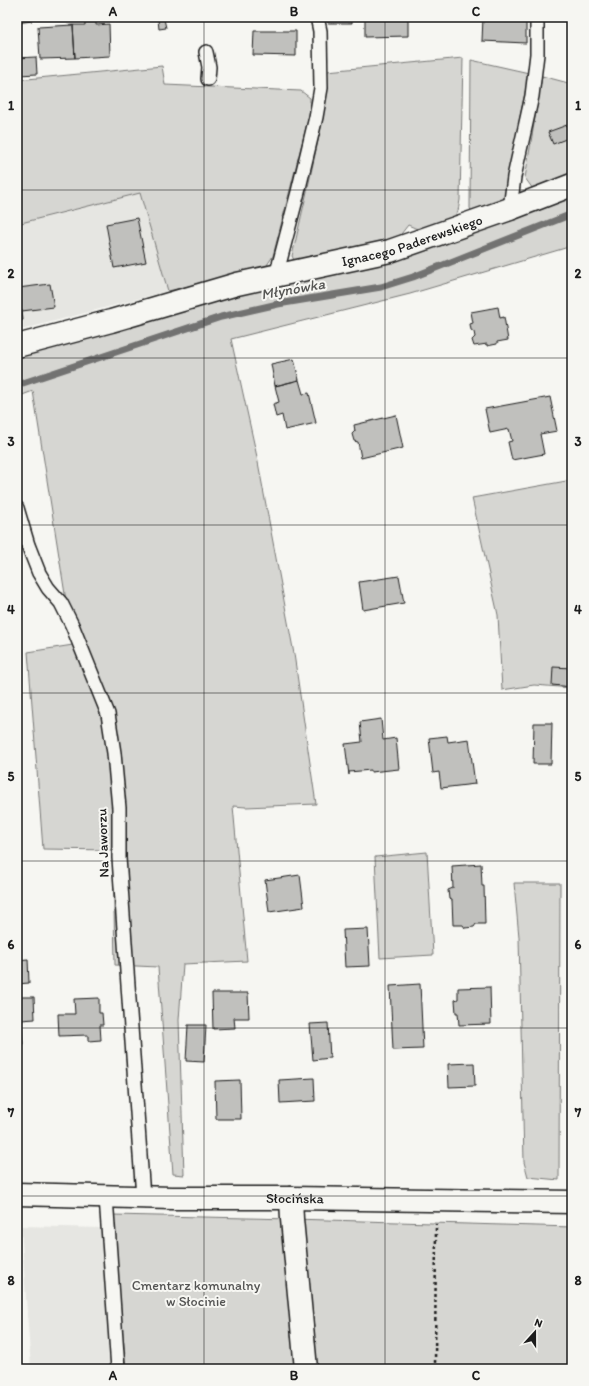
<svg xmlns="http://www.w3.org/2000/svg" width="589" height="1386" viewBox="0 0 589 1386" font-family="Itim,sans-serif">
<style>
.built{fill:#e6e6e2}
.green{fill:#d6d6d2;stroke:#797977}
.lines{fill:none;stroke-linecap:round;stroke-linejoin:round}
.stream{stroke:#727271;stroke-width:7}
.building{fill:#c0c0bd;stroke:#1c1c1c}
.lane-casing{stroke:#1c1c1c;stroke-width:16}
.street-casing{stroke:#1c1c1c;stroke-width:25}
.secondary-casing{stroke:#1c1c1c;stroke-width:25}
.path{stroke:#1c1c1c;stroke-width:2.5;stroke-dasharray:3 3;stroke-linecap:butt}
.lane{stroke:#f6f6f2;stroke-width:13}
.street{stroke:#f6f6f2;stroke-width:22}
.secondary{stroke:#f6f6f2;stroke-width:22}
.grid{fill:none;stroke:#1c1c1c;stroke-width:1;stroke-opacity:0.55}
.labels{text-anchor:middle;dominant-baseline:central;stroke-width:4;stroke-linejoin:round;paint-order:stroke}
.street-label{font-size:14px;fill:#1c1c1c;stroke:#f6f6f2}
.park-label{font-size:14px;fill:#545453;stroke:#f6f6f2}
.water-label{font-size:15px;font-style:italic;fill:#565654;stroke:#f6f6f2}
.neatline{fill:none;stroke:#1c1c1c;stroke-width:1.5}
.grid-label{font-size:13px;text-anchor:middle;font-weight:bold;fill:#1c1c1c}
</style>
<rect width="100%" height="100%" fill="#f6f6f2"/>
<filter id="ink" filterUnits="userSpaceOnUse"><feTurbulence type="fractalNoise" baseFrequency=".025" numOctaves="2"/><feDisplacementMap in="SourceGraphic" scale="8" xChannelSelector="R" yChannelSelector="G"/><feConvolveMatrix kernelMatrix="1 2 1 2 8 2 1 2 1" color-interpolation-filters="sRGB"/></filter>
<g filter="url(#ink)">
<path class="built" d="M140,192L168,291L17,331V224Z
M21,1226L102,1228L113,1369H31Z"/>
<path class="green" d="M463,58L460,200L458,211L452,220L422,231L408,225L398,238L296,264L292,256L306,196L323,118L327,71Z
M471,60L529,73L513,151L507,192L501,204L472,214L470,208Z
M162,66L165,85L301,91L310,98V112L273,256L265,268L168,291L140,193L17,224V80Z
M542,76L572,84V173L533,189L525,178Z
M572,192V246L410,294L231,339L257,457L294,654L316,804L246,807L233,806L247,961L183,964L179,1020L184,1175L173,1174L158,967L115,965L113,850L43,849L28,652L73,645L33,391L17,397V355Z
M572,480V688L534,685L502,690L498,615L472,498Z
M427,852L433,955L380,958L375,857Z
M514,883H560L559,1180L528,1177L524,1162L519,937Z
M113,1215L292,1219L572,1227V1369H126Z"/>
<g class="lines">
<path class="stream" d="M17,385L221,317L278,304L381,287L413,277L572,214"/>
</g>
<path class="building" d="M17,17H32V21L17,23Z
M328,17H352V23H328Z
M365,17H408V36L365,37Z
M483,17H526V43L482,41Z
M85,18H96V25L109,24L110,56L75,58L73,25H85Z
M164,19L166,28L159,29L158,20Z
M73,25L75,58L40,59L38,27Z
M254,31H296V56L253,55Z
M36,57L37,74L19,75L17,58Z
M567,125L571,137L553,144L548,132Z
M137,218L146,262L114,268L106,224Z
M17,282L18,288L50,284L54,307L22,311L23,320L17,321Z
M498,307L500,318L504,317L508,340L497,342V344L487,346V344L474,346L472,340L475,337L474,332L471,330L470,324L473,323L471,312Z
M294,359L299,380L275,386L271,364Z
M299,380L303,394L309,393L316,423L285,430L282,415L276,417L273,404L279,402L275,386Z
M550,397L557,431L540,434L544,454L512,460L508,442L512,441L509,429L490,433L485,409Z
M396,415L403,448L361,458L358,442L354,441L352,434L355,431L354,425Z
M399,576L404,603L363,610L359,582Z
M553,667L572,668V687L552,685Z
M381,719L383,740L396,738L399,769L371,772V770L349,772V775L345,744L362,742L360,722Z
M534,723H552L551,764H533Z
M447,736L448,742L469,739L475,784L441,788L439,772L433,773L429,738Z
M481,864L482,886H484L485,924H476L474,927L465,928L463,925H453L452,900L449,899L448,890L453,888L452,866Z
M300,875L304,907L269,912L265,880Z
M368,929L370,966L345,967L343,930Z
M28,959L29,983L17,984V960Z
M420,984L423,1049L393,1050L390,986Z
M490,987L491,1024L459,1025L458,1013H456L455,1000L458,999V988Z
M212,993H248L249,1018H234L235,1028L213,1029Z
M17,997H34L35,1019L21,1020L23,1046L17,1047Z
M99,998V1013H102L103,1025H100L101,1040L88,1041V1035L59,1036L58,1014H75L74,999Z
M328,1023L330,1058L313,1060L310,1024Z
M188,1025H206L204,1062L186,1061Z
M474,1063L475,1086L449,1087L448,1064Z
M314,1078L315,1101L280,1103L279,1080Z
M240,1080L241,1119H216L215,1081Z"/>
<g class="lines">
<defs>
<path id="lane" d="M206,52L209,67L208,79
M510,209L514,177L532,96L537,54V17
M276,276L298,192L316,117L321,88L320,31L317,17
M17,508L28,545L39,573L48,588L61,603L72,625L108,714L114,753L119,808V858L143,1197
M106,1197L118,1369"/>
<g id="street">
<path id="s1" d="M17,346L111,321L237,284L390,251L510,209L572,185"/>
<path d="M291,1198L292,1219L306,1369"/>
</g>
<g id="secondary">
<path id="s2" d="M17,1194L172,1198H291L572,1202"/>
</g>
</defs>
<use href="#lane" class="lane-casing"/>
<use href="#street" class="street-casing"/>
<use href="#secondary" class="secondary-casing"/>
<path class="path" d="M435,1369L436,1224"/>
<use href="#lane" class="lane"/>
<use href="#street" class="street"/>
<use href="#secondary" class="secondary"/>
</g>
</g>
<path class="grid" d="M204,17V1369M385,17V1369M17,190H572M17,358H572M17,525H572M17,693H572M17,861H572M17,1028H572M17,1196H572"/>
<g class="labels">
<g class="street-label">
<text stroke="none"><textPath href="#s1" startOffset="409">Ignacego Paderewskiego</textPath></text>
<text transform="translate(103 843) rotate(-92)">Na Jaworzu</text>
<text stroke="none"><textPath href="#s2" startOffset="278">Słocińska</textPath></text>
</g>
<g class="park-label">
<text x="196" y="1285">Cmentarz komunalny<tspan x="196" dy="16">w Słocinie</tspan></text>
</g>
<g class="water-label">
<text transform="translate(293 289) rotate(-10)">Młynówka</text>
</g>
</g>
<rect width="589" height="1386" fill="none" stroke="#f6f6f2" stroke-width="44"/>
<g transform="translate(535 1332) rotate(21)" stroke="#f6f6f2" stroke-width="3" paint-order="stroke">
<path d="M0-3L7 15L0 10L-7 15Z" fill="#1c1c1c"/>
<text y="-6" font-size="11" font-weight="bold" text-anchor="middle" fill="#1c1c1c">N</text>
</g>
<rect x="22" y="22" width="545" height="1342" class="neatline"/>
<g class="grid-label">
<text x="113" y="16">A</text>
<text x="294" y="16">B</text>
<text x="476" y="16">C</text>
<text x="11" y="110">1</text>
<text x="578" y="110">1</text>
<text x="11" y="278">2</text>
<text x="578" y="278">2</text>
<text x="11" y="446">3</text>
<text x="578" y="446">3</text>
<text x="11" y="614">4</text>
<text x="578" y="614">4</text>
<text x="11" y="781">5</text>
<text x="578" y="781">5</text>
<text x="11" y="949">6</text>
<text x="578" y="949">6</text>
<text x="11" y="1117">7</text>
<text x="578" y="1117">7</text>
<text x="11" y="1285">8</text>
<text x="578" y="1285">8</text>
<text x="113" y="1380">A</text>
<text x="294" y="1380">B</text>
<text x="476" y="1380">C</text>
</g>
</svg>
